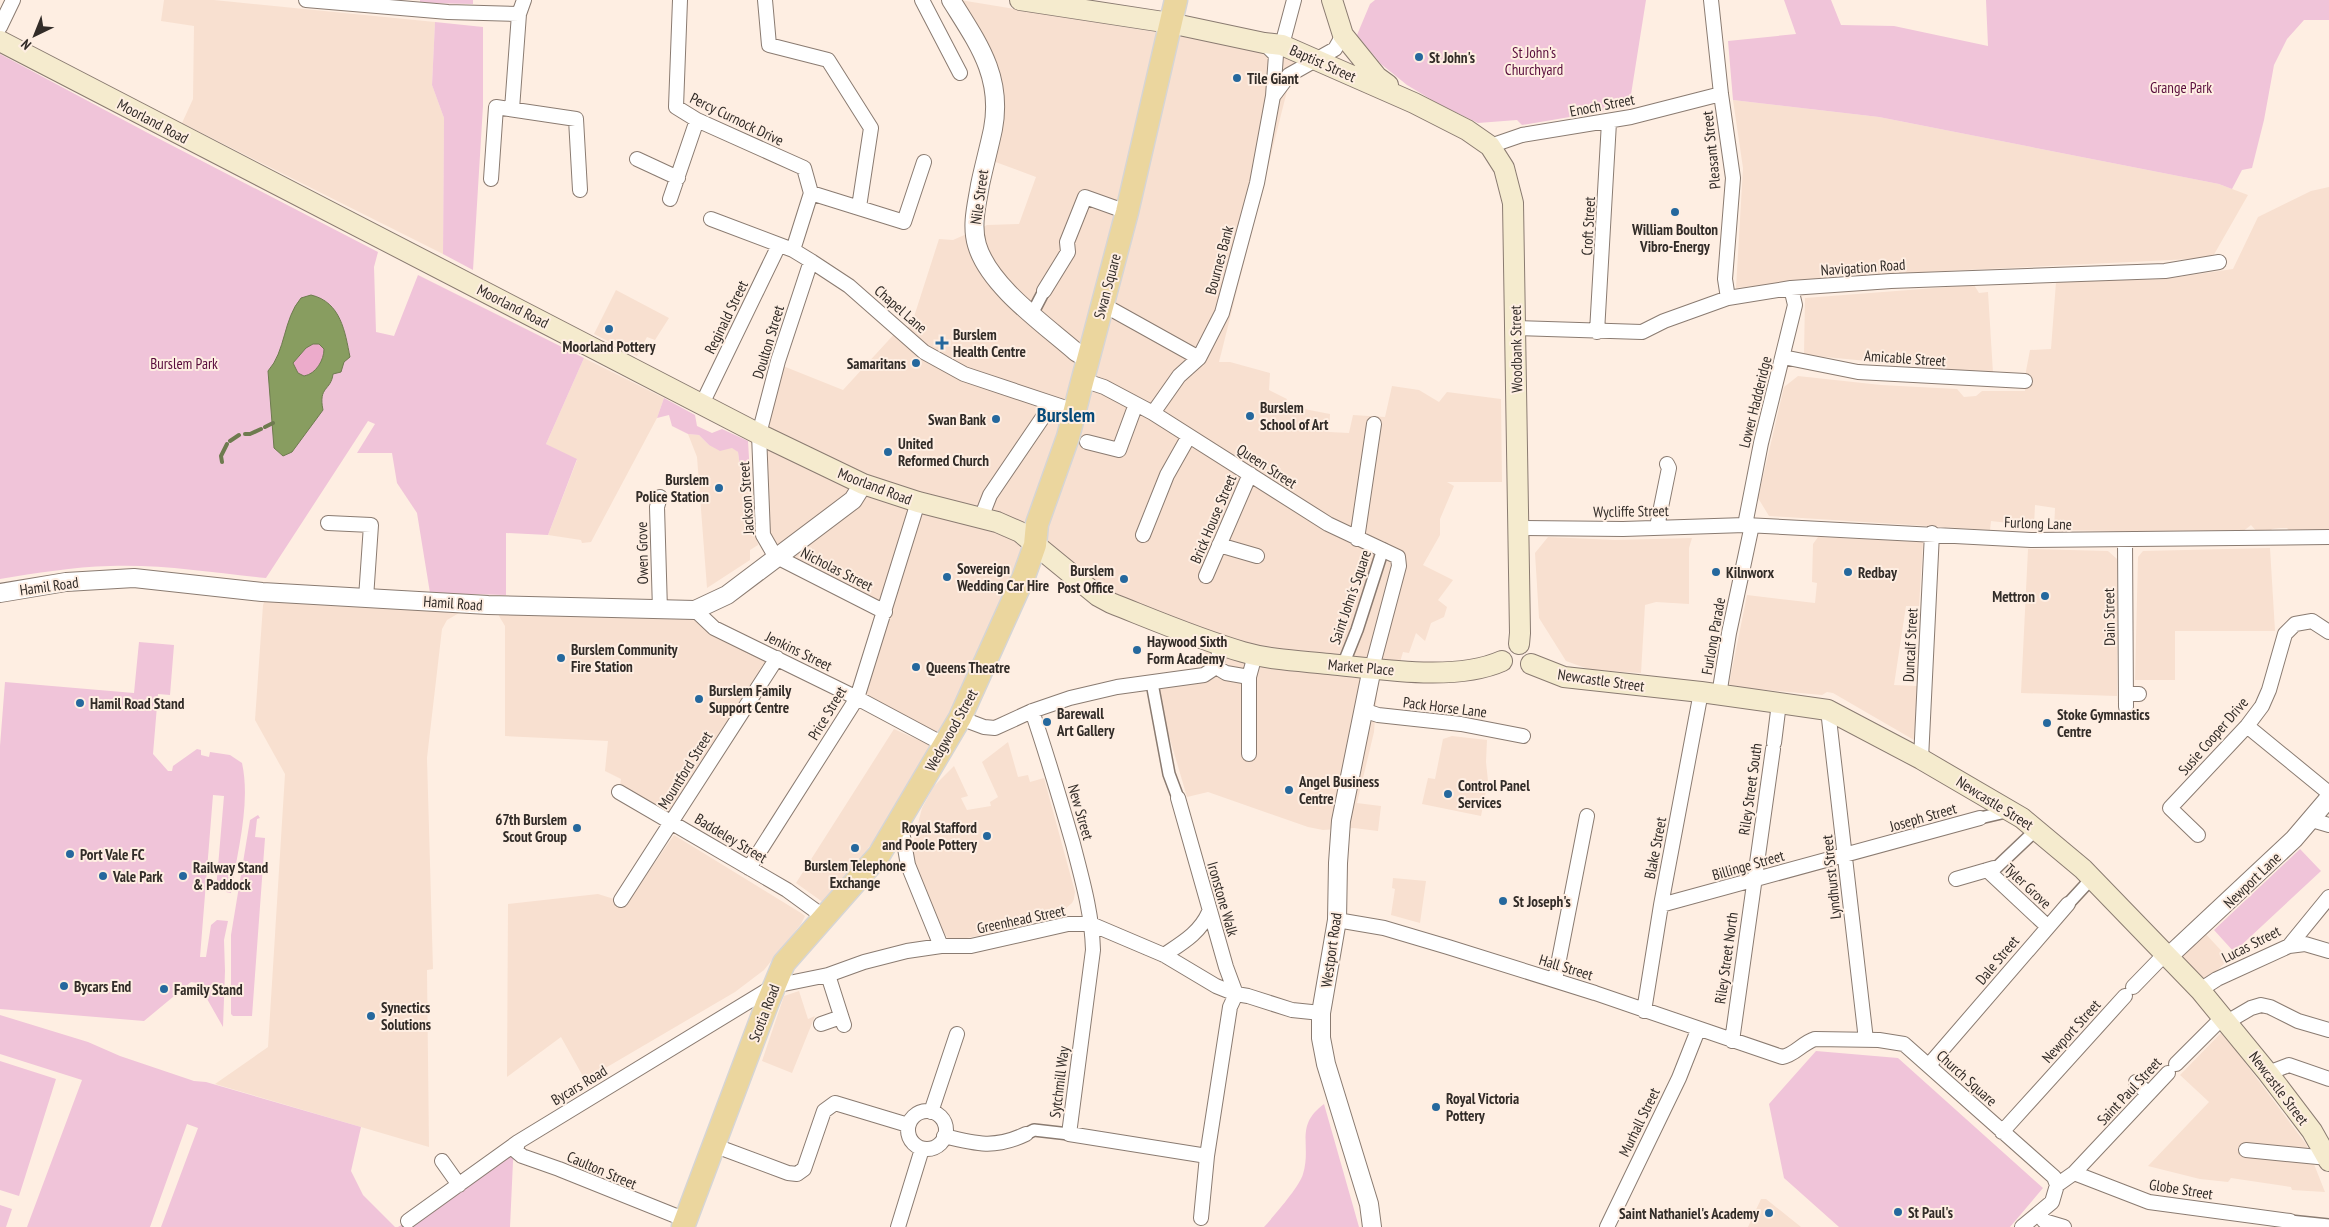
<svg xmlns="http://www.w3.org/2000/svg" width="2329" height="1227" viewBox="0 0 2329 1227" font-family="'PT Sans Narrow',sans-serif">
<style>
.built{fill:#f8e0d0}
.green{fill:#f0c4d9}
.forest{fill:#ecabcb}
.water{fill:#889d60;stroke:#6e7b4f;fill-rule:evenodd}
.lines{fill:none;stroke-linecap:round;stroke-linejoin:round}
.stream{stroke:#6e7b4f;stroke-width:4}
.pedestrian-casing{stroke:#8a7b71;stroke-width:14}
.minor-casing{stroke:#8a7b71;stroke-width:16}
.tertiary-casing{stroke:#8a7b71;stroke-width:20}
.secondary-casing{stroke:#8a7b71;stroke-width:22}
.primary-casing{stroke:#d6d5d4;stroke-width:25}
.pedestrian{stroke:#fff;stroke-width:11}
.minor{stroke:#fff;stroke-width:14}
.tertiary{stroke:#fff;stroke-width:18}
.secondary{stroke:#f5ebce;stroke-width:20}
.primary{stroke:#ebd69e;stroke-width:22}
.poi-dot{fill:#25689d;stroke:#feeee2;stroke-width:2}
.labels{text-anchor:middle;dominant-baseline:central;stroke-width:4;stroke-linejoin:round;paint-order:stroke}
.park-label{font-size:15px;fill:#590d3c;stroke:#feeee2}
.poi-label{font-size:15px;font-weight:bold;fill:#322c28;stroke:#feeee2;text-anchor:start}
.street-label{font-size:15px;fill:#322c28;stroke:#feeee2}
.district-label{font-size:20px;font-weight:bold;fill:#074b7a;stroke:#feeee2}
</style>
<rect width="100%" height="100%" fill="#feeee2"/>
<path class="built" d="M164,0H214L435,22L432,85L444,118L443,254L182,123L193,99L194,26L161,21Z
M960,0L1185,37L1295,59L1219,362H1230L1270,373L1269,390L1287,399L1284,406L1296,412L1299,408L1330,414L1329,432L1349,433L1353,415L1385,417L1392,386L1419,390L1439,402L1447,392L1501,399L1502,482H1447L1454,486L1440,519V535L1423,565L1453,580L1438,600L1447,607L1444,617L1431,623L1425,641L1416,633L1409,653L1403,652L1400,662L1388,661L1378,680L1374,732L1357,803L1381,806L1378,831L1354,828L1323,830L1308,827L1208,792L1187,797L1152,678L1202,667L1208,656L1194,640L1030,549L944,738L859,696L882,613L783,562L768,541L761,445L783,366L843,390L897,331L911,326L939,239L953,240L987,225L1019,224L1036,177L990,160L1002,84Z
M1733,100L1879,117L2219,184L2248,195L2212,258L1841,276L1736,288L1743,168Z
M2329,187V530L2290,531L2287,528H2280L2272,529L2267,534L2258,533L2251,525L2241,533L2054,530L2055,508L2035,505L2034,526L1991,521L1990,530L1769,516L1758,498L1784,387L1798,376L1881,385L1957,389L1964,397L1976,396L1982,391H2025L2026,371L2030,350L2051,349L2056,282L2164,279L2233,269L2258,217L2311,191Z
M1974,285L1979,293L1988,292L1993,373L1804,355L1805,298Z
M616,290L669,318L655,340L647,337L637,356L594,334Z
M584,358L664,398L657,418L591,542L582,543L581,540L548,535L577,460L546,444Z
M688,434L699,435L709,445L732,447L738,452L741,473L750,475L751,494L749,496L752,534L757,537L758,545L750,550V560L707,588L697,457Z
M1548,537L1615,540L1692,538L1689,548V604L1656,602L1645,605L1641,673L1591,670L1566,661L1539,618L1535,553Z
M1818,537L1923,542L1919,606H1906L1894,685L1917,686L1914,740L1833,693L1827,692L1822,695L1735,687L1729,684L1747,595L1815,603L1817,583L1812,582L1813,544Z
M2270,548L2275,631H2175V680H2135L2138,557L2143,551Z
M2028,549L2108,551L2117,559V696L2021,693Z
M268,592L457,603L459,613L447,620L442,629L427,758L433,969L427,970L429,1147L215,1084L268,1047L285,774L255,720L263,605Z
M498,605L695,610L777,658L672,822L619,792L621,779L605,771L608,741L505,736V626L499,616Z
M894,729L932,746L881,832L824,903L796,883Z
M1452,736L1487,740L1486,762L1488,781L1481,816L1422,804L1428,778L1435,779L1443,739Z
M1008,742L1018,777L1028,775L1030,782L1044,778L1075,892L1074,899L1072,903L1064,910L1008,922L1010,930L950,941L942,930L913,862V843L922,808L934,786L954,766L968,796L961,798L967,810L991,806L990,802L998,797L982,762Z
M674,835L801,913L805,916L801,924L764,970L735,992L585,1080L561,1037L507,1077L508,904L598,894L627,903Z
M1393,878L1426,881L1420,923L1391,915L1395,889L1392,888Z
M2202,930L2229,959L2202,985L2175,956Z
M799,991L808,1019L815,1016L792,1073L762,1061L784,996Z
M2222,1032L2306,1144L2325,1192L2292,1190L2291,1187L2231,1178L2228,1182L2200,1179L2148,1166L2209,1102L2180,1075Z
M1761,1199H1766L1801,1227H1748Z"/>
<path class="green" d="M420,0H473V4L420,3Z
M1375,0H1646L1629,107L1522,125L1517,120L1478,123L1437,103L1407,85L1381,64L1357,35L1370,4Z
M1784,0H1831L1841,25L1894,26L1988,46L1986,0H2329V20H2304L2287,39L2274,65L2264,120L2252,168L2242,170L2232,189L2219,184L1879,117L1733,100L1728,41L1796,34Z
M435,22L483,27V106L473,270L443,254L444,118L432,85Z
M0,54L146,132L378,252L374,267L376,332L394,336L418,275L584,358L546,444L577,459L548,535L506,533V595L430,593L417,513L397,483L392,453H357L375,424L368,421L266,578C215,573 162,564 110,566C73,567 36,573 0,579Z
M664,398L695,415L697,426L712,433L722,429L748,441L750,475L741,473L738,452L732,448L720,451L709,445L699,435L688,434L672,426L669,415L657,418Z
M139,642L174,645L170,695L158,694L153,754L168,771H172L173,766L197,749L201,750V755L209,757L210,752L230,755L242,763C251,804 237,852 231,893L216,890L224,796L213,795L200,957H206L211,925L217,920L228,921L224,940L225,971L223,1027L198,983L191,982L144,1021L0,1009V746L5,682L134,693Z
M258,815L260,818L257,819L255,837L265,838L252,1016H233L231,1014V935L250,820Z
M2300,849L2321,871L2234,952L2214,930Z
M0,1015L88,1042L120,1056L194,1081L206,1082L361,1127L351,1171L363,1195L395,1227H161L198,1128L187,1124L150,1227H27L82,1080L0,1054Z
M1816,1051L1898,1058L2043,1188L2010,1227H1839L1784,1178L1769,1104Z
M0,1061L56,1079L19,1196L0,1190Z
M1324,1104L1359,1227H1264C1273,1217 1300,1186 1303,1174C1312,1145 1294,1126 1324,1104Z
M516,1151L513,1161L510,1227H398Z
M0,1205L12,1209L6,1227H0Z"/>
<path class="forest" d="M313,344H319L324,349C324,360 316,374 304,376L298,373L293,363L306,348Z"/>
<path class="water" d="M311,295C341,302 345,332 350,357L344,362L341,372L333,374C331,391 318,386 323,410L292,452L283,456L274,448L268,371C286,351 283,319 301,298ZM313,344H319L324,349C324,360 316,374 304,376L298,373L293,363L306,348Z"/>
<g class="lines">
<path class="stream" d="M265,427L273,423
M245,434H250L261,429
M230,441L239,435
M222,462L221,456L227,444"/>
<defs>
<path id="pedestrian" d="M1032,314L1044,291
M1343,665L1357,630L1383,549
M1152,683L1169,774L1178,798
M1980,818L2010,811
M1997,867L2037,829
M2068,904L2092,878
M1026,1134L1034,1130L1069,1134
M2290,1221L2329,1225"/>
<path id="minor" d="M306,0L448,12L519,14L524,0
M680,0L676,107L697,120L804,168L811,193L793,250
M765,0L769,45L828,60L871,128L859,207
M922,0L960,73
M1711,0L1721,94L1733,178L1725,279L1728,298
M0,27L13,0
M1282,45L1294,0
M1274,95L1289,75L1335,49L1343,35
M512,109L519,14
M1490,146L1522,135L1631,117L1721,94
M637,159L678,178
M491,179L496,107L576,119L580,190
M811,193L904,222L924,162
M670,199L697,120
M711,219L793,250L811,261L849,286L924,352L964,374L1075,411
M811,261L778,361L759,434L763,535L775,556L885,612
M1044,291L1068,252L1067,242L1085,197L1127,212
M1102,304L1199,358
M1515,328L1642,332L1664,321L1728,298L1791,288L1891,281L2165,271L2219,262
M1597,332L1609,122
M1783,357L1858,372L2025,381
M1083,380L1104,387L1153,413L1328,524L1398,557L1399,566L1372,668
M702,404L779,245
M1153,413L1179,376L1199,358L1222,313L1257,183L1273,96L1276,55L1264,43
M1087,442L1119,450L1136,404
M981,518L990,495L1043,417L1049,403
M328,523L371,525L366,598
M1745,525L1761,443L1795,305L1791,288
M1657,527L1669,468L1667,464
M1518,528L1623,529L1745,525L2031,540L2329,537
M1143,535L1167,475L1189,436
M1357,539L1374,424
M2125,540L2126,707
M1219,545L1257,556
M1206,576L1250,474
M660,610L657,507L660,497
M695,610L714,628L857,698L945,745
M1216,667L1226,673L1249,677
M2126,694H2139
M1719,695L1729,633L1752,525
M1363,710L1378,715L1461,724L1523,736
M1828,710L1866,1040
M1032,711C1047,755 1060,799 1073,844C1082,879 1092,913 1093,950L1069,1134L1207,1156
M960,718L984,727L995,728L1032,711L1070,698L1117,687L1204,675L1216,667L1221,644
M2247,726L2329,793
M1774,743L1779,703
M1249,754V677L1255,655
M1921,759L1932,533
M619,792L787,890L824,917
M1178,798L1226,967L1236,994
M2312,820L2329,825
M895,828L903,837L908,865L941,946
M2198,835L2170,808L2247,726L2262,706L2269,690L2285,634L2295,624L2312,621L2329,632
M749,868L857,698L918,502
M1987,870L2047,926
M1956,879L1994,868
M621,900L777,658
M1661,905L1980,818
M1337,920L1384,928L1448,947L1595,993L1782,1057C1795,1055 1802,1043 1815,1039L1879,1040L1904,1044L2054,1177L2057,1185L2052,1202L2022,1227
M2289,946L2305,944L2329,951
M1164,955C1182,943 1200,933 1209,912
M828,975L844,1025
M1555,980L1587,816
M2133,987L2166,953
M2200,990L2217,979L2289,946L2329,897
M1644,1011L1661,905L1701,692
M2227,1022L2251,1008L2261,1005L2270,1007L2298,1021L2329,1030
M821,1024L841,1017
M1732,1041L1773,749
M2176,1064L2223,1017
M1929,1065L2068,904
M2268,1073L2289,1065L2329,1079
M2136,1082L2148,1094
M908 1130a19 19 0 1 1 38 0a19 19 0 1 1-38 0Z
M931,1112L957,1034
M2002,1132L2125,996
M944,1136C976,1144 995,1149 1026,1134
M518,1142L516,1151L522,1156L559,1169L686,1220
M713,1145L788,1173L797,1174L804,1169L824,1111L835,1103L908,1125
M2246,1150L2328,1158
M442,1161L459,1185
M2074,1173L2149,1202L2290,1221
M2057,1185L2074,1173L2168,1073
M2039,1215L2044,1221L2064,1227
M1201,1218L1207,1156L1230,1007L1236,994
M408,1221L518,1142L774,986L828,975L864,962L907,951L941,946H971L1068,924H1091L1164,955L1216,986L1236,994L1248,996L1292,1010L1321,1013
M898,1227L922,1149
M1607,1227L1679,1078L1698,1030"/>
<path id="tertiary" d="M951,0C977,42 1003,76 993,129C989,148 984,166 980,185C977,204 971,225 977,245C989,286 1044,324 1076,352L1088,359
M0,593L66,582L134,578L262,592L488,605L695,610L727,595L853,500L863,484
M1372,668L1341,821L1338,863L1337,920L1321,1013V1038L1326,1064L1369,1204L1372,1227
M2169,956L2294,839L2329,798"/>
<path id="secondary" d="M1020,0L1170,23L1264,43L1282,45L1414,103L1467,130L1490,146L1504,168L1513,203L1520,633L1519,644
M1332,0L1343,35L1377,77L1388,85
M0,41L759,434L863,484L918,502L997,522L1020,532L1098,596L1111,603C1154,620 1198,639 1243,652C1271,660 1300,661 1329,664C1380,669 1455,682 1502,661
M1531,664L1564,677L1701,692L1828,710L1921,759L2022,818L2083,869L2200,990L2268,1073L2312,1131L2329,1161"/>
<path id="primary" d="M683,1227L767,1004L784,963L879,855L960,718L1024,576L1035,545L1037,524L1068,437L1080,390L1127,212L1176,0"/>
</defs>
<use href="#pedestrian" class="pedestrian-casing"/>
<use href="#minor" class="minor-casing"/>
<use href="#tertiary" class="tertiary-casing"/>
<use href="#secondary" class="secondary-casing"/>
<use href="#primary" class="primary-casing"/>
<use href="#pedestrian" class="pedestrian"/>
<use href="#minor" class="minor"/>
<use href="#tertiary" class="tertiary"/>
<use href="#secondary" class="secondary"/>
<use href="#primary" class="primary"/>
</g>
<g class="poi-dot">
<circle cx="1419" cy="57" r="5"/>
<circle cx="1237" cy="78" r="5"/>
<circle cx="1675" cy="212" r="5"/>
<circle cx="609" cy="329" r="5"/>
<path d="M939.5 335.5h5v5h5v5h-5v5h-5v-5h-5v-5h5z"/>
<circle cx="916" cy="363" r="5"/>
<circle cx="1250" cy="416" r="5"/>
<circle cx="996" cy="419" r="5"/>
<circle cx="888" cy="452" r="5"/>
<circle cx="719" cy="488" r="5"/>
<circle cx="1716" cy="572" r="5"/>
<circle cx="1848" cy="572" r="5"/>
<circle cx="947" cy="577" r="5"/>
<circle cx="1124" cy="579" r="5"/>
<circle cx="2045" cy="596" r="5"/>
<circle cx="1137" cy="650" r="5"/>
<circle cx="561" cy="658" r="5"/>
<circle cx="916" cy="667" r="5"/>
<circle cx="699" cy="699" r="5"/>
<circle cx="80" cy="703" r="5"/>
<circle cx="1047" cy="722" r="5"/>
<circle cx="2047" cy="723" r="5"/>
<circle cx="1289" cy="790" r="5"/>
<circle cx="1448" cy="794" r="5"/>
<circle cx="577" cy="828" r="5"/>
<circle cx="987" cy="836" r="5"/>
<circle cx="855" cy="848" r="5"/>
<circle cx="70" cy="854" r="5"/>
<circle cx="103" cy="876" r="5"/>
<circle cx="183" cy="876" r="5"/>
<circle cx="1503" cy="901" r="5"/>
<circle cx="64" cy="986" r="5"/>
<circle cx="164" cy="989" r="5"/>
<circle cx="371" cy="1016" r="5"/>
<circle cx="1436" cy="1107" r="5"/>
<circle cx="1898" cy="1212" r="5"/>
<circle cx="1769" cy="1213" r="5"/>
</g>
<g class="labels">
<g class="park-label">
<text x="1534" y="52">St John's<tspan x="1534" dy="17">Churchyard</tspan></text>
<text x="2181" y="87">Grange Park</text>
<text x="184" y="363">Burslem Park</text>
</g>
<g class="poi-label">
<text x="1429" y="57">St John's</text>
<text x="1247" y="78">Tile Giant</text>
<text x="1675" y="229" text-anchor="middle">William Boulton<tspan x="1675" dy="17">Vibro-Energy</tspan></text>
<text x="953" y="334">Burslem<tspan x="953" dy="17">Health Centre</tspan></text>
<text x="609" y="346" text-anchor="middle">Moorland Pottery</text>
<text x="906" y="363" text-anchor="end">Samaritans</text>
<text x="1260" y="407">Burslem<tspan x="1260" dy="17">School of Art</tspan></text>
<text x="986" y="419" text-anchor="end">Swan Bank</text>
<text x="898" y="443">United<tspan x="898" dy="17">Reformed Church</tspan></text>
<text x="709" y="479" text-anchor="end">Burslem<tspan x="709" dy="17">Police Station</tspan></text>
<text x="957" y="568">Sovereign<tspan x="957" dy="17">Wedding Car Hire</tspan></text>
<text x="1114" y="570" text-anchor="end">Burslem<tspan x="1114" dy="17">Post Office</tspan></text>
<text x="1726" y="572">Kilnworx</text>
<text x="1858" y="572">Redbay</text>
<text x="2035" y="596" text-anchor="end">Mettron</text>
<text x="1147" y="641">Haywood Sixth<tspan x="1147" dy="17">Form Academy</tspan></text>
<text x="571" y="649">Burslem Community<tspan x="571" dy="17">Fire Station</tspan></text>
<text x="926" y="667">Queens Theatre</text>
<text x="709" y="690">Burslem Family<tspan x="709" dy="17">Support Centre</tspan></text>
<text x="90" y="703">Hamil Road Stand</text>
<text x="1057" y="713">Barewall<tspan x="1057" dy="17">Art Gallery</tspan></text>
<text x="2057" y="714">Stoke Gymnastics<tspan x="2057" dy="17">Centre</tspan></text>
<text x="1299" y="781">Angel Business<tspan x="1299" dy="17">Centre</tspan></text>
<text x="1458" y="785">Control Panel<tspan x="1458" dy="17">Services</tspan></text>
<text x="567" y="819" text-anchor="end">67th Burslem<tspan x="567" dy="17">Scout Group</tspan></text>
<text x="977" y="827" text-anchor="end">Royal Stafford<tspan x="977" dy="17">and Poole Pottery</tspan></text>
<text x="80" y="854">Port Vale FC</text>
<text x="855" y="865" text-anchor="middle">Burslem Telephone<tspan x="855" dy="17">Exchange</tspan></text>
<text x="193" y="867">Railway Stand<tspan x="193" dy="17">&amp; Paddock</tspan></text>
<text x="113" y="876">Vale Park</text>
<text x="1513" y="901">St Joseph's</text>
<text x="74" y="986">Bycars End</text>
<text x="174" y="989">Family Stand</text>
<text x="381" y="1007">Synectics<tspan x="381" dy="17">Solutions</tspan></text>
<text x="1446" y="1098">Royal Victoria<tspan x="1446" dy="17">Pottery</tspan></text>
<text x="1908" y="1212">St Paul's</text>
<text x="1759" y="1213" text-anchor="end">Saint Nathaniel's Academy</text>
</g>
<g class="street-label">
<text transform="translate(1323 63) rotate(24)">Baptist Street</text>
<text transform="translate(1602 105) rotate(-11)">Enoch Street</text>
<text transform="translate(737 119) rotate(26)">Percy Curnock Drive</text>
<text transform="translate(153 121) rotate(28)">Moorland Road</text>
<text transform="translate(1711 150) rotate(-96)">Pleasant Street</text>
<text transform="translate(979 197) rotate(-82)">Nile Street</text>
<text transform="translate(1588 226) rotate(-87)">Croft Street</text>
<text transform="translate(1219 260) rotate(-75)">Bournes Bank</text>
<text transform="translate(1863 267) rotate(-4)">Navigation Road</text>
<text transform="translate(1107 286) rotate(-75)">Swan Square</text>
<text transform="translate(513 306) rotate(27)">Moorland Road</text>
<text transform="translate(901 309) rotate(41)">Chapel Lane</text>
<text transform="translate(726 317) rotate(-64)">Reginald Street</text>
<text transform="translate(768 342) rotate(-73)">Doulton Street</text>
<text transform="translate(1516 349) rotate(-91)">Woodbank Street</text>
<text transform="translate(1905 358) rotate(4)">Amicable Street</text>
<text transform="translate(1755 402) rotate(-76)">Lower Hadderidge</text>
<text transform="translate(1267 466) rotate(33)">Queen Street</text>
<text transform="translate(875 486) rotate(21)">Moorland Road</text>
<text transform="translate(746 498) rotate(-94)">Jackson Street</text>
<text transform="translate(1631 511) rotate(-1)">Wycliffe Street</text>
<text transform="translate(1213 519) rotate(-67)">Brick House Street</text>
<text transform="translate(2038 523) rotate(2)">Furlong Lane</text>
<text transform="translate(642 553) rotate(-91)">Owen Grove</text>
<text transform="translate(837 569) rotate(27)">Nicholas Street</text>
<text transform="translate(49 586) rotate(-8)">Hamil Road</text>
<text transform="translate(1350 597) rotate(-71)">Saint John's Square</text>
<text transform="translate(453 603) rotate(4)">Hamil Road</text>
<text transform="translate(2109 617) rotate(-91)">Dain Street</text>
<text transform="translate(1713 636) rotate(-80)">Furlong Parade</text>
<text transform="translate(1910 645) rotate(-87)">Duncalf Street</text>
<text transform="translate(799 651) rotate(26)">Jenkins Street</text>
<text transform="translate(1361 667) rotate(5)">Market Place</text>
<text transform="translate(1601 680) rotate(8)">Newcastle Street</text>
<text transform="translate(1445 707) rotate(7)">Pack Horse Lane</text>
<text transform="translate(827 713) rotate(-59)">Price Street</text>
<text transform="translate(951 730) rotate(-61)">Wedgwood Street</text>
<text transform="translate(2213 736) rotate(-49)">Susie Cooper Drive</text>
<text transform="translate(685 770) rotate(-58)">Mountford Street</text>
<text transform="translate(1750 789) rotate(-82)">Riley Street South</text>
<text transform="translate(1995 803) rotate(32)">Newcastle Street</text>
<text transform="translate(1081 812) rotate(74)">New Street</text>
<text transform="translate(1923 817) rotate(-16)">Joseph Street</text>
<text transform="translate(731 838) rotate(31)">Baddeley Street</text>
<text transform="translate(1655 848) rotate(-79)">Blake Street</text>
<text transform="translate(1748 865) rotate(-16)">Billinge Street</text>
<text transform="translate(1831 877) rotate(-96)">Lyndhurst Street</text>
<text transform="translate(2252 880) rotate(-44)">Newport Lane</text>
<text transform="translate(2028 886) rotate(43)">Tyler Grove</text>
<text transform="translate(1223 899) rotate(74)">Ironstone Walk</text>
<text transform="translate(1021 919) rotate(-12)">Greenhead Street</text>
<text transform="translate(2251 944) rotate(-27)">Lucas Street</text>
<text transform="translate(1331 950) rotate(-82)">Westport Road</text>
<text transform="translate(1726 958) rotate(-82)">Riley Street North</text>
<text transform="translate(1997 960) rotate(-50)">Dale Street</text>
<text transform="translate(1566 967) rotate(17)">Hall Street</text>
<text transform="translate(764 1013) rotate(-69)">Scotia Road</text>
<text transform="translate(2071 1031) rotate(-48)">Newport Street</text>
<text transform="translate(1967 1078) rotate(42)">Church Square</text>
<text transform="translate(1059 1082) rotate(-83)">Sytchmill Way</text>
<text transform="translate(579 1085) rotate(-31)">Bycars Road</text>
<text transform="translate(2279 1088) rotate(53)">Newcastle Street</text>
<text transform="translate(2129 1091) rotate(-47)">Saint Paul Street</text>
<text transform="translate(1639 1122) rotate(-64)">Murhall Street</text>
<text transform="translate(602 1170) rotate(23)">Caulton Street</text>
<text transform="translate(2181 1189) rotate(9)">Globe Street</text>
</g>
<g class="district-label">
<text x="1066" y="415">Burslem</text>
</g>
</g>
<g transform="translate(35 35) rotate(223)" stroke="#feeee2" stroke-width="4" paint-order="stroke">
<path d="M0-4L9 19L0 12L-9 19Z" fill="#322c28"/>
<text y="-8" font-size="14" font-weight="bold" text-anchor="middle" fill="#322c28">N</text>
</g>
</svg>
